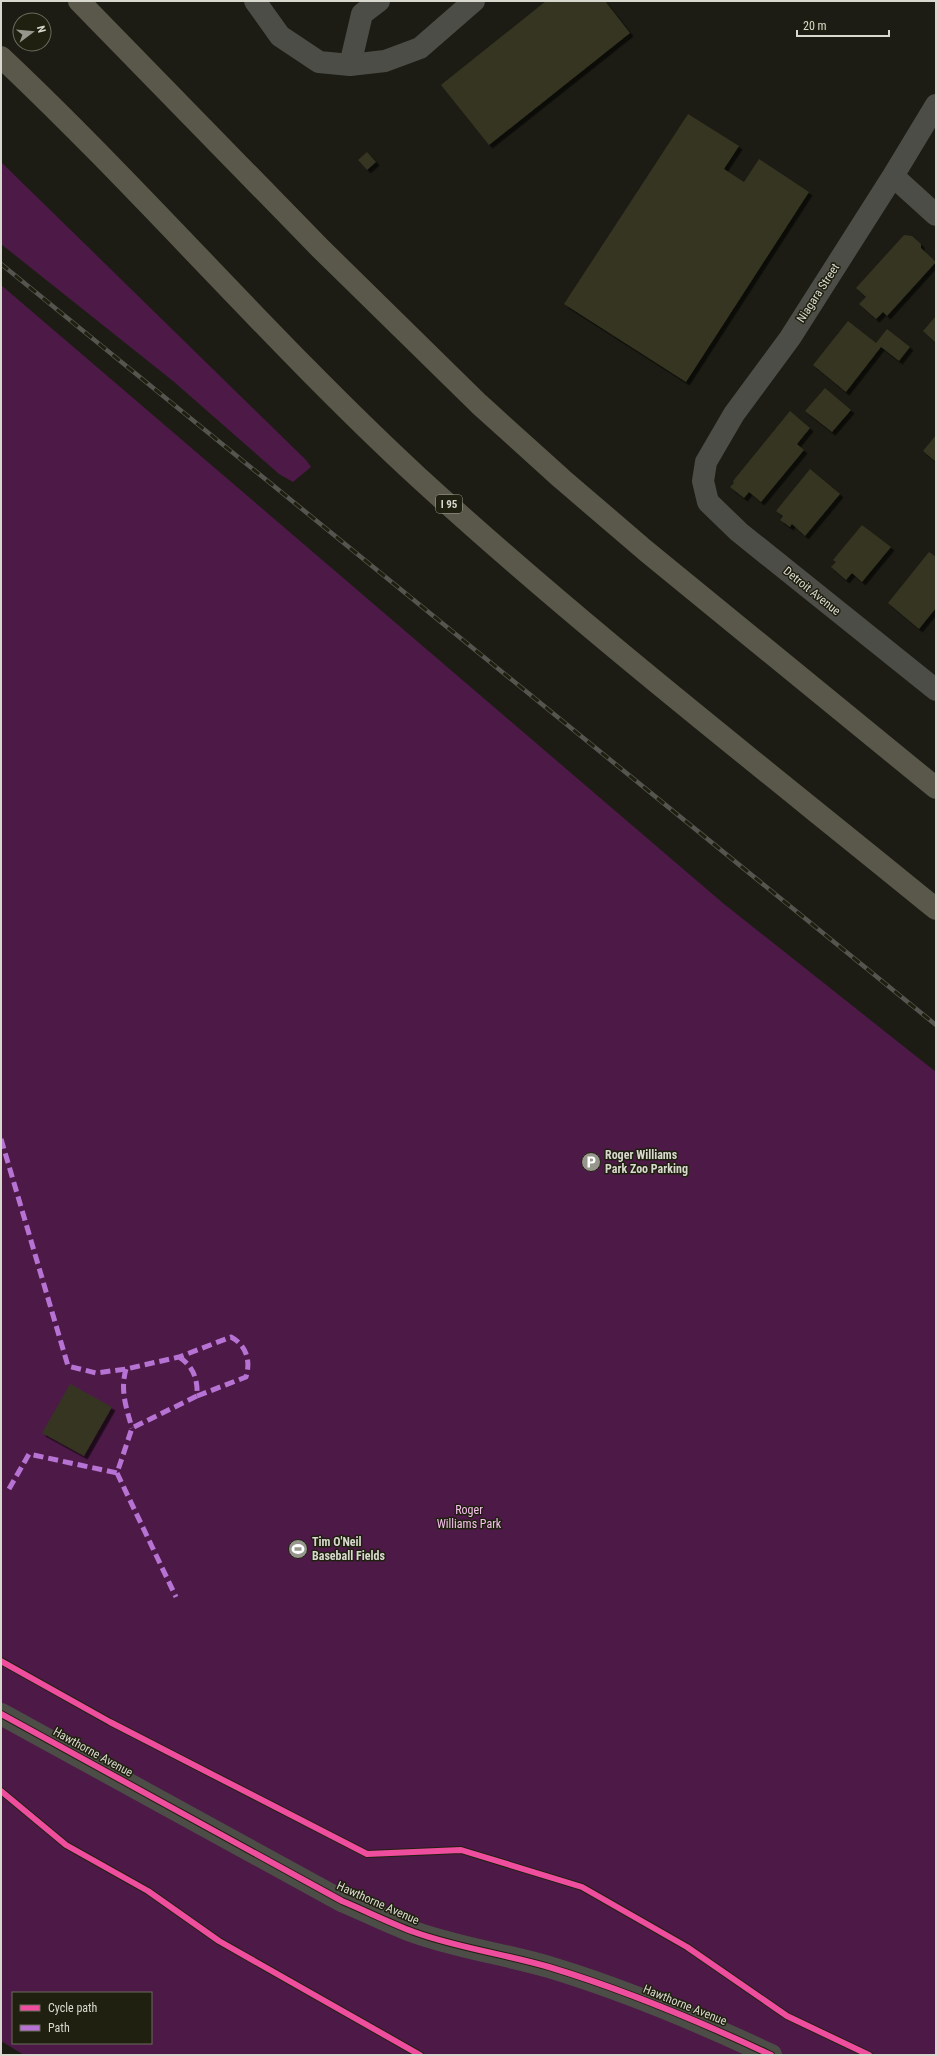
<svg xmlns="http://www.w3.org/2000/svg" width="937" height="2056" viewBox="0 0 937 2056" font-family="'Roboto Condensed',sans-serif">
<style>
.green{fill:#4d1a47;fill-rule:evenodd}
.building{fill:#353421;filter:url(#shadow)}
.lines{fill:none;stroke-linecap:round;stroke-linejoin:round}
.minor{stroke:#4d4d47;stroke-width:22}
.highway{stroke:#59584a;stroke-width:22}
.rail-casing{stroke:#55554f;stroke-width:4.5}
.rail{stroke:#202010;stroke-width:3;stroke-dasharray:9;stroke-linecap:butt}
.quiet{stroke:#b673d3;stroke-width:5;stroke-dasharray:10 5;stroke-linecap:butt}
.cycleway-casing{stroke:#202010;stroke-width:8}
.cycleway{stroke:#ef4d9e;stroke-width:6}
.labels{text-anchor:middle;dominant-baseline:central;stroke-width:3;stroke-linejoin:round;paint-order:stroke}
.shield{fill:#202010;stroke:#a1a195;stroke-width:1}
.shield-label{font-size:11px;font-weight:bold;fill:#d8d8ce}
.street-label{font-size:12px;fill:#d8d8ce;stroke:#202010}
.poi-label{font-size:12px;font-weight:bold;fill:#d8d8ce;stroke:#202010;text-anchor:start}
.park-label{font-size:12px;fill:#f7c0ee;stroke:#202010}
</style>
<defs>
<filter id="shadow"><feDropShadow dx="3.5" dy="3.5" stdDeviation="0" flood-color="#0009"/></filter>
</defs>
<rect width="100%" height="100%" fill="#1c1c14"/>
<path class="green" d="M1,162L306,460L311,467L293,482L279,474L173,381L1,244Z
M1,285L724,904L936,1072V2055H24L1,2041ZM13,1993H151V2043H13Z"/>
<path class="building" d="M546,1H605L630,33L489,145L441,85Z
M688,114L739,146L724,169L744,182L759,159L809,192L686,382L564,304Z
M367,152L376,162L367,170L358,160Z
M904,235L912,236L921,244V248L936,262L887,316L883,312L876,319L859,304L866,297L856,288Z
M936,316V343L923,331Z
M848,321L876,343L887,329L910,347L899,361L881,347L846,392L813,365Z
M825,388L851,410L832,432L805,411Z
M790,411L810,428L797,444L804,450L761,502L749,492L744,498L730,487L734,483L733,481Z
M936,435V462L923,451Z
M810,469L840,494L805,536L792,524L790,527L780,520L783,516L776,511Z
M862,525L891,547L862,582L852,573L846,580L831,567L836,562L833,560Z
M929,552L936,557V608L919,629L888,603Z
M70,1384L112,1407L84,1456L42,1433Z"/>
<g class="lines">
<path class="minor" d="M255,1L280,36L319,62L350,65L385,61L420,48L474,1
M350,65L362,14L379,1
M936,105L893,176L790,338L734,414L706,462L703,481L708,502L739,532L936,690
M893,176L936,215
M1,1714L342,1901C366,1911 390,1923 414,1932C458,1948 505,1954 549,1967C625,1990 699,2021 771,2055"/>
<path class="highway" d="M79,1L320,248L479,404L562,479L646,551L936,788
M1,57C145,193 273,343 418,477C584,629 762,767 936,909"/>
<defs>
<path id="rail" d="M1,264L936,1025"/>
</defs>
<use href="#rail" class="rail-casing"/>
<use href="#rail" class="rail"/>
<path class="quiet" d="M1,1139L68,1366L96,1373L126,1369L179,1357L231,1337C246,1345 251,1360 246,1377L197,1396C198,1379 193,1366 179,1357
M126,1369C120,1390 126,1407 132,1428
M117,1473L176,1597
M9,1489L29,1454L117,1473L132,1428L197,1396"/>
<defs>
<path id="cycleway" d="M1,1661L110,1722L367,1854L461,1850L582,1887L687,1947L787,2016L869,2055
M1,1714L342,1901C366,1911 390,1923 414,1932C458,1948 505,1954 549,1967C625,1990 699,2021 771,2055
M1,1791L66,1845L148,1891L219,1941L420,2055"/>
</defs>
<use href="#cycleway" class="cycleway-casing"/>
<use href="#cycleway" class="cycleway"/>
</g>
<defs>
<symbol id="parking-disc" viewBox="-11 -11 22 22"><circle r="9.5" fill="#96968d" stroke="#202010"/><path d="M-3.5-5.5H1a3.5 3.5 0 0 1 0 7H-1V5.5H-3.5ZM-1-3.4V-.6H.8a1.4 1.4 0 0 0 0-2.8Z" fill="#fff"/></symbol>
<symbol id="stadium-disc" viewBox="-11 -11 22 22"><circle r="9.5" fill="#96968d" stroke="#202010"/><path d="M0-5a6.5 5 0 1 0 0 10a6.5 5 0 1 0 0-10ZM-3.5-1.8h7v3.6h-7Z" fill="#fff"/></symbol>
</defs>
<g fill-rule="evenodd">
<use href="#parking-disc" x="580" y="1151" width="22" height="22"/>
<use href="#stadium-disc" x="287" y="1538" width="22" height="22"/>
</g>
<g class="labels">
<rect class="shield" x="436" y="495" width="26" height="18" rx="3"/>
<g class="shield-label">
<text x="449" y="504">I 95</text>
</g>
<g class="street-label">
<text transform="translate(818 293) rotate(-57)">Niagara Street</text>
<text transform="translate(812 591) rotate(39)">Detroit Avenue</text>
<text transform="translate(93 1752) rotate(29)">Hawthorne Avenue</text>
<text transform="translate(378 1903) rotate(24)">Hawthorne Avenue</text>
<text transform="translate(685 2005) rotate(22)">Hawthorne Avenue</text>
</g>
<g class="poi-label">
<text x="605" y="1155">Roger Williams<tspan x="605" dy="14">Park Zoo Parking</tspan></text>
<text x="312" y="1542">Tim O'Neil<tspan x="312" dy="14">Baseball Fields</tspan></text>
</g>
<g class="park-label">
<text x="469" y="1510">Roger<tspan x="469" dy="14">Williams Park</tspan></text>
</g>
</g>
<rect width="937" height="2056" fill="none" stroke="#d8d8ce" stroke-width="4"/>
<rect x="12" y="1992" width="140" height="52" fill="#202010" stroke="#6a6a5c"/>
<rect x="20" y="2005" width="20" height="6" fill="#ef4d9e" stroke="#6a6a5c"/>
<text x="48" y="2012" font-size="12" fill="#d8d8ce">Cycle path</text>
<rect x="20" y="2025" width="20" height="6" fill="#b673d3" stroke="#6a6a5c"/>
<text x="48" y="2032" font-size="12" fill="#d8d8ce">Path</text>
<g transform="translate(32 32) rotate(74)"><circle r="19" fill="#202010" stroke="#6a6a5c"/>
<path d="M0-3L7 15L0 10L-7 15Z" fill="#96968d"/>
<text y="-6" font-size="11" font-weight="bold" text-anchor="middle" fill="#d8d8ce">N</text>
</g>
<path d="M797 30v6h92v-6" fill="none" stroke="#d8d8ce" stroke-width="2"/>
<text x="803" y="30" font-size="12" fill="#d8d8ce" stroke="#202010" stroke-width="3" paint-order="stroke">20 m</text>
</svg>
